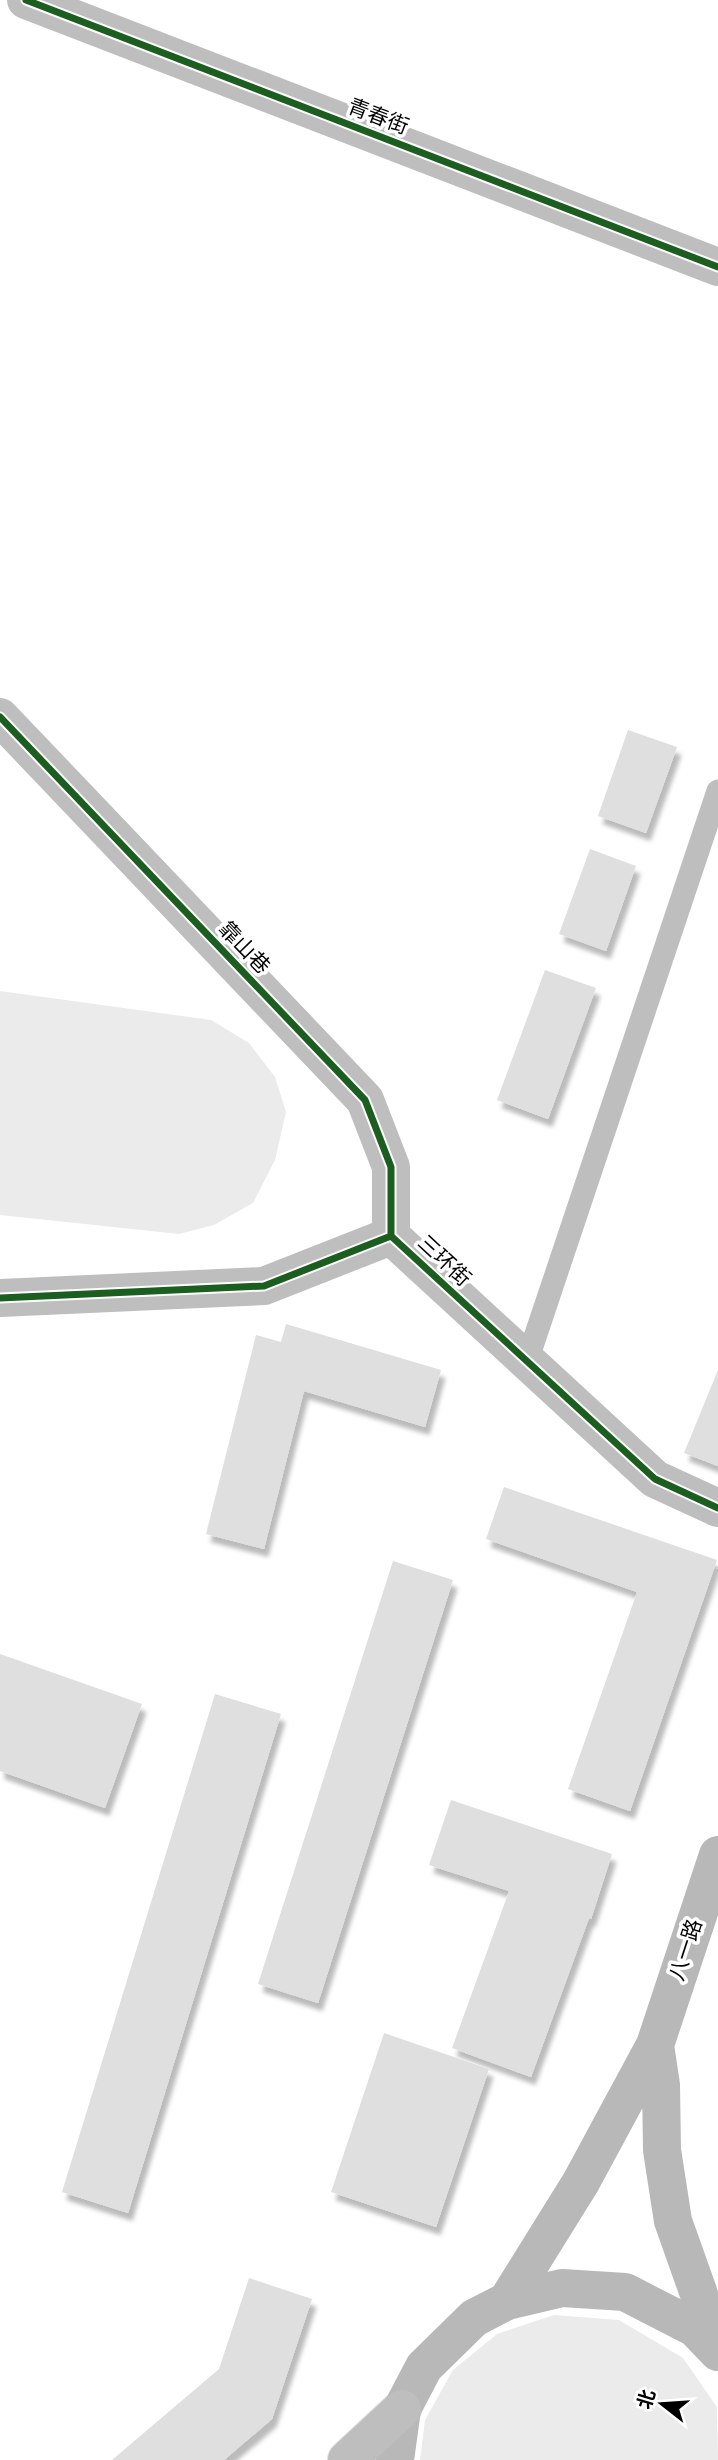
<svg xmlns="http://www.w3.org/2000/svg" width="718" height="2460" viewBox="0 0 718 2460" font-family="'Sofia Sans Condensed','Noto Sans SC',sans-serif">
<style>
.green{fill:#ebebeb}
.building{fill:#dfdfdf;filter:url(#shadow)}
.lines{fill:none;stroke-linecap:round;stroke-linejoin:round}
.primary-casing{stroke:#dbdbdb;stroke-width:40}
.service{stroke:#bebebe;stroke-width:23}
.minor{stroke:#bebebe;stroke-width:38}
.secondary{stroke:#b8b8b8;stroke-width:38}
.primary{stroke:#bebebe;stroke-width:38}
.cycleway-casing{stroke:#fff;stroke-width:11}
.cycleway{stroke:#1b5e20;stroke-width:7}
.labels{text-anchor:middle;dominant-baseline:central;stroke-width:7;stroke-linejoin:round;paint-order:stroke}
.street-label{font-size:21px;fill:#000;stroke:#fff}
</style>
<defs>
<filter id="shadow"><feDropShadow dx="4.5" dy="8" stdDeviation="2" flood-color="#0004"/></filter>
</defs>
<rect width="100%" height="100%" fill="#fff"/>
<path class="green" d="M0,991L211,1020L249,1043L275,1077L286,1112L275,1160L253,1203L214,1225L179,1234L0,1215Z
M554,2315L619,2320L683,2358L717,2407L718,2460H420L425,2420L453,2370L497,2334Z"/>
<path class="building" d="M628,730L677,747L646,833L598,816Z
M590,849L636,866L606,951L559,934Z
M545,970L596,988L548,1119L497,1100Z
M286,1324L441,1370L425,1427L304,1391L264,1549L206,1534L256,1335L281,1342Z
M718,1370V1466L684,1453Z
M504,1487L717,1560L630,1811L568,1789L637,1592L486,1539Z
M393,1561L453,1580L318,2003L258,1984Z
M0,1654L142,1704L105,1808L0,1771Z
M215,1694L281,1714L128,2213L62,2192Z
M451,1800L612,1854L591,1919L589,1918L531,2077L452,2048L509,1891L429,1865Z
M384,2033L489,2069L436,2227L331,2192Z
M249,2278L312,2299L272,2419L224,2460H112L219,2369Z"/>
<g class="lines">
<defs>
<path id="primary" d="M347,2460L402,2409"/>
</defs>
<use href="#primary" class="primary-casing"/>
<path class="service" d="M527,1361L718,791"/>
<path class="minor" d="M26,0L718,267
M0,717L365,1100L391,1167V1236
M391,1236L655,1479L718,1508
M0,1298L264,1286L391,1236"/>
<path class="secondary" d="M655,2045L661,2085L662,2150L673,2221L700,2297L718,2336
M507,2301L581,2182L655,2045L718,1855
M395,2460L402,2409L424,2367L474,2318L507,2301L562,2288L625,2292L695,2328L718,2352"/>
<use href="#primary" class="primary"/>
<defs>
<path id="cycleway" d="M26,0L718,267
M0,717L365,1100L391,1167V1236
M391,1236L655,1479L718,1508
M0,1298L264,1286L391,1236"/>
</defs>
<use href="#cycleway" class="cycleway-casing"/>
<use href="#cycleway" class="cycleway"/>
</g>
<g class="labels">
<g class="street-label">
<text transform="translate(378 117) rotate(21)">青春街</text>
<text transform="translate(244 948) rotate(46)">靠山巷</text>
<text transform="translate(444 1261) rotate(43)">三环街</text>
<text transform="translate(686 1950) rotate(-72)">八一路</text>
</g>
</g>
<g transform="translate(662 2404) rotate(287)" stroke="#ffffff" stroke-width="5" paint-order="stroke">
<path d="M0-5L12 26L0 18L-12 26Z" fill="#000000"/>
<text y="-10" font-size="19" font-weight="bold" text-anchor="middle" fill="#000000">北</text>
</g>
</svg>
